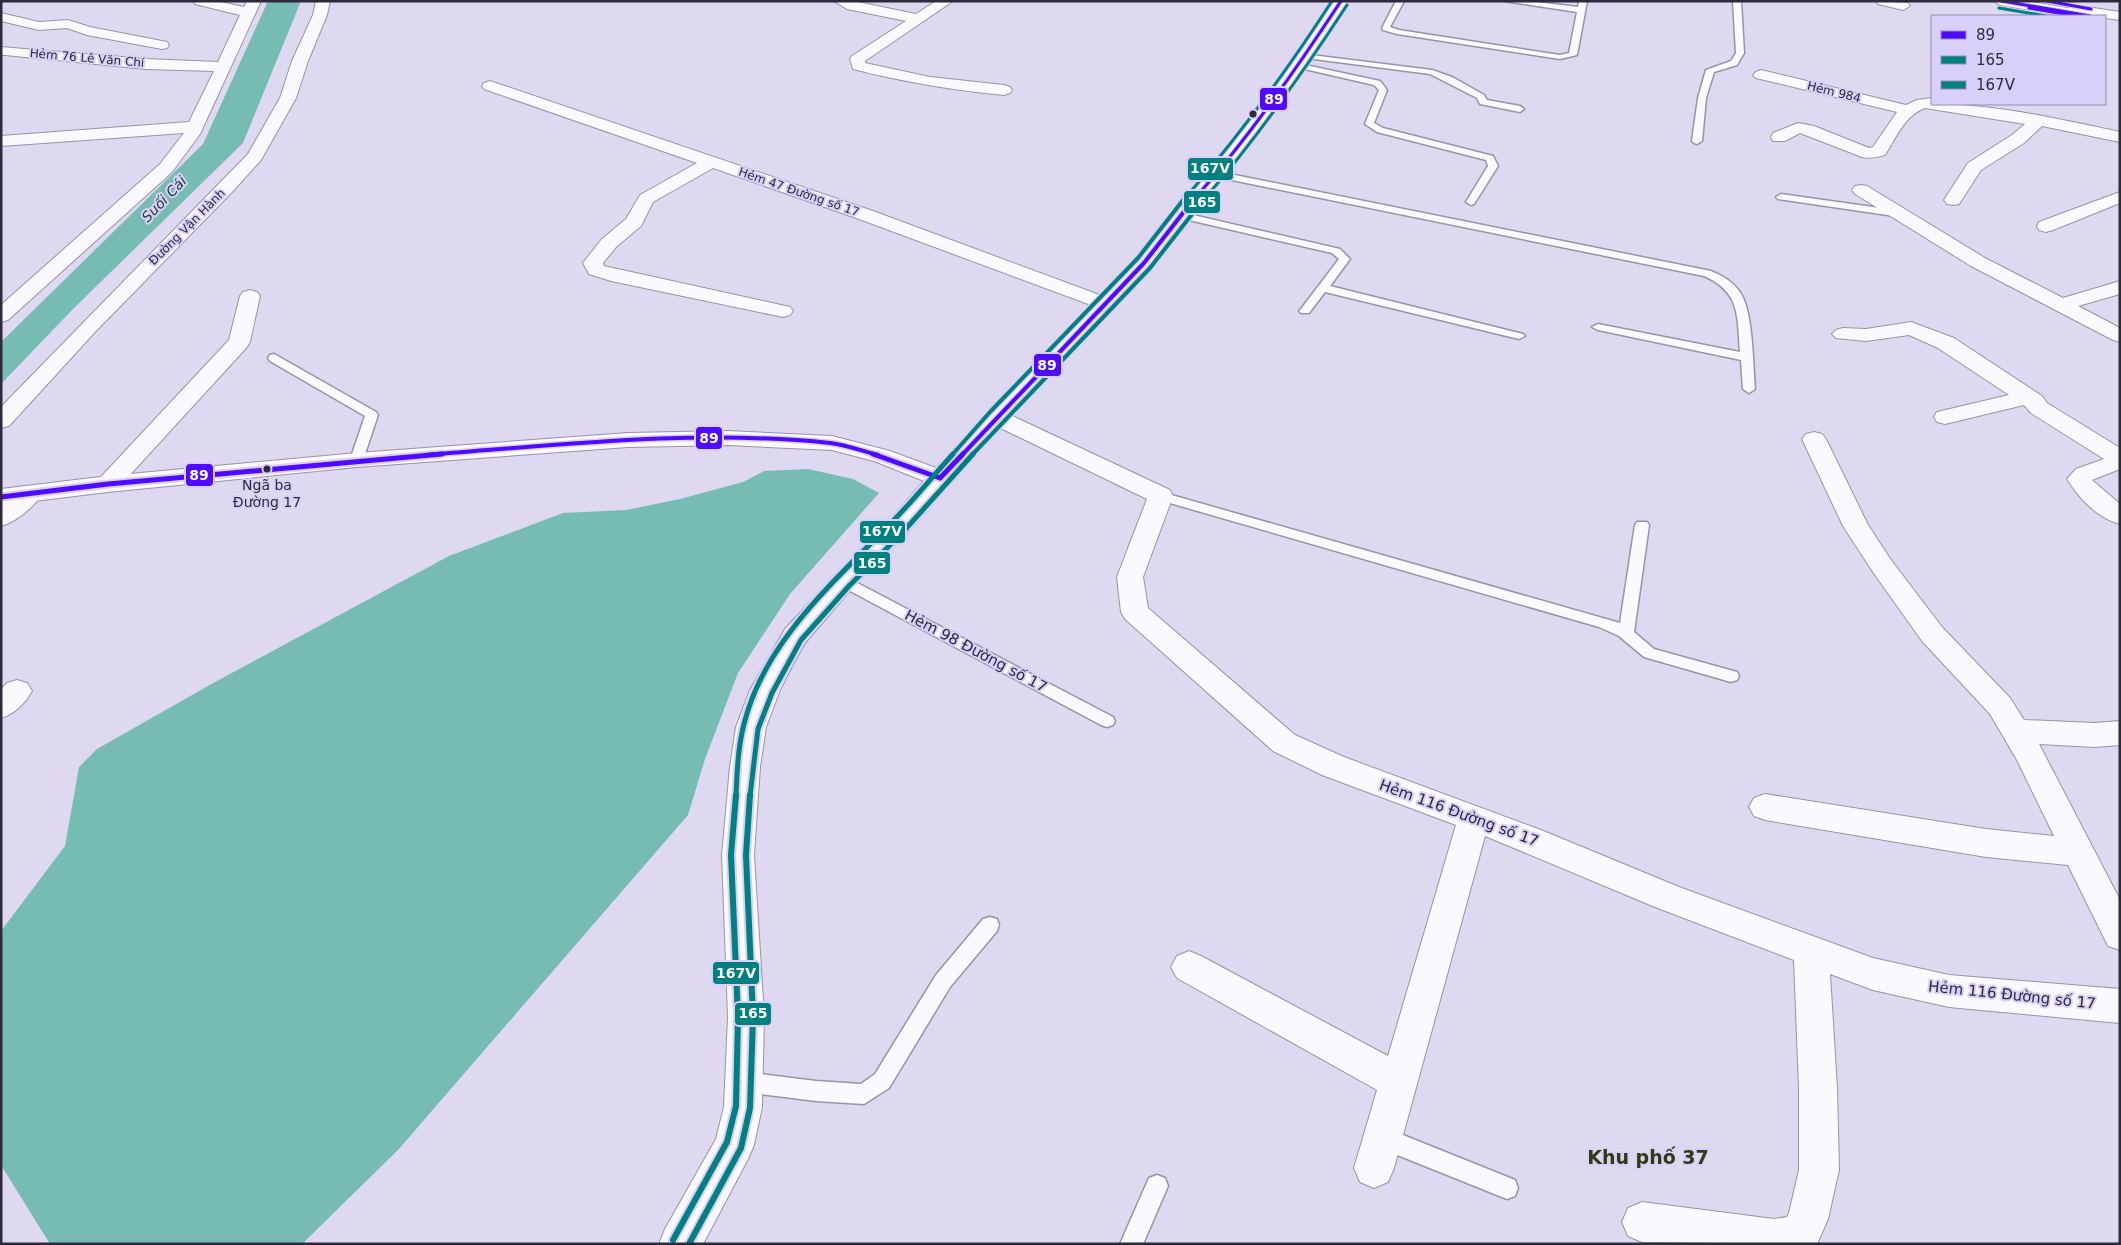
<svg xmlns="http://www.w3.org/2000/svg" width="2121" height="1245" viewBox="0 0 2121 1245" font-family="'DejaVu Sans',sans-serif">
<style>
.water{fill:#76bcb2}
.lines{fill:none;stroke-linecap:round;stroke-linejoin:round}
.lane-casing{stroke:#9893a6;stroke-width:3}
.street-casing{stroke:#9893a6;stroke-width:2}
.secondary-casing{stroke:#9893a6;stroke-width:2}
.highway-casing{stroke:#9893a6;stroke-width:2}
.path-far1{stroke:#d7d6dd;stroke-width:2;stroke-dasharray:2 2;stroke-linecap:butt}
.path{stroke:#d7d6dd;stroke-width:2.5;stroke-dasharray:3 3;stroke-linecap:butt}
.lane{fill:#faf9fd;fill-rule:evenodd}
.street{fill:#faf9fd;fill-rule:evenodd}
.secondary{fill:#faf9fd;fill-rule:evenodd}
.highway{fill:#faf9fd;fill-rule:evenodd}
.bus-1-far2-casing{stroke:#d9d0f9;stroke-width:5}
.bus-1-far1-casing{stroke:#d9d0f9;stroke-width:7}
.bus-1-casing{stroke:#d9d0f9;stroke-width:9}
.bus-2-far3-casing{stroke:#d9d0f9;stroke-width:5}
.bus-2-far2-casing{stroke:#d9d0f9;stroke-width:7}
.bus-2-far1-casing{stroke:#d9d0f9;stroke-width:9}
.bus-2-casing{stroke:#d9d0f9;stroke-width:10}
.bus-3-far3-casing{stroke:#d9d0f9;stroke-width:5}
.bus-3-far2-casing{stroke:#d9d0f9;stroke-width:7}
.bus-3-far1-casing{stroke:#d9d0f9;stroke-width:9}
.bus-3-casing{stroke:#d9d0f9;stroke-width:10}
.bus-4-casing{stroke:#d9d0f9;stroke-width:5}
.bus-5-casing{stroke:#d9d0f9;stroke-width:5}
.bus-6-casing{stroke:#d9d0f9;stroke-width:5}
.bus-1-far2{stroke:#4f0aff;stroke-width:3}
.bus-1-far1{stroke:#4f0aff;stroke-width:4}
.bus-1{stroke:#4f0aff;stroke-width:5}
.bus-2-far3{stroke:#008080;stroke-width:3}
.bus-2-far2{stroke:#008080;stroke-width:4}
.bus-2-far1{stroke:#008080;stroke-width:5}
.bus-2{stroke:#008080;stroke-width:6}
.bus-3-far3{stroke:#008080;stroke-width:3}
.bus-3-far2{stroke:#008080;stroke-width:4}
.bus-3-far1{stroke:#008080;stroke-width:5}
.bus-3{stroke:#008080;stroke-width:6}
.bus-4{stroke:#4f0aff;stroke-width:3}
.bus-5{stroke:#4f0aff;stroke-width:3}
.bus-6{stroke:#4f0aff;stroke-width:3}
.bus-dot{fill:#2e293d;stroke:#d9d0f9;stroke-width:2}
.labels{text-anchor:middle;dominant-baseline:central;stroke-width:4;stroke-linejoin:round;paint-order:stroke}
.far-street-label{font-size:12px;fill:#2e293d;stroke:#d9d0f9}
.far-water-label{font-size:14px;font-style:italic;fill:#1b3a33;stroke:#d9d0f9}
.bus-label{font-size:14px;fill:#2e293d;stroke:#d9d0f9}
.street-label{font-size:15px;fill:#2e293d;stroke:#d9d0f9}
.near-neighbourhood-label{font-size:19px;font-weight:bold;fill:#343912;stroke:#d9d0f9}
.line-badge{stroke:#d9d0f9;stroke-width:2}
.badge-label{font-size:14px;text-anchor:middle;font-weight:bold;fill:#fff}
</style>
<rect width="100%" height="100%" fill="#ded9f0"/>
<path class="water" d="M268,1H301L243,143L73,309L1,384V342L203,144Z
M808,469L853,479L879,493L790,594L738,673L705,759L688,815L398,1150L302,1244H50L1,1165V931L65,846L79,767L97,749L215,682L449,556L563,513L626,510L680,499L743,482L764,471Z"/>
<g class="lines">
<defs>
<path id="lane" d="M1396,1H1404L1390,27L1399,30L1560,55L1569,53L1577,12L1504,1H1528L1578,7L1579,1H1587L1577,55L1560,59L1397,34L1383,30L1382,28Z
M1733,1H1741L1744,53L1737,65L1714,72L1706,98L1702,141L1697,144L1694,143L1692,141L1698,98L1706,70L1731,61L1736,53Z
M1303,54L1432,70L1452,77L1484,95L1487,100L1520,106L1524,109L1520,112L1480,104L1477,98L1430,74L1306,58H1303Z
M1296,63L1380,81L1387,90L1374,123L1383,128L1493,156L1498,166L1474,204L1471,205L1466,202L1488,166L1486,160L1377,132L1365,124L1379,90L1374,85L1296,67Z
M1215,171L1711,271C1723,276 1734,282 1741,294C1753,313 1753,365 1755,389L1749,393L1743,389L1741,360L1598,330L1592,327L1598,324L1740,352C1737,317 1741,292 1704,276L1212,176L1210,174Z
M1781,194L1901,211L1906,214L1901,217L1778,199L1776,197Z
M1180,212L1340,249L1350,259L1330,286L1523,334L1525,336L1519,339L1325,292L1309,313H1301L1299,311L1301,309L1339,259L1332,253L1176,217L1175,215Z
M274,354L376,412L378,415L362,463L357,464L350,460L365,416L270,361L268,358L270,355Z
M1161,492L1620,623L1635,525L1637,522H1647L1649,525L1634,632L1654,649L1737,672L1739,676L1737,680L1731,682L1644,657L1619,636L1599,627L1156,499L1154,496L1156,493Z
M844,576L1113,717L1115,721L1113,725L1107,727L1101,725L839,585L837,581L839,577Z
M990,917L997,919L999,925L997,931L950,987L889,1088L864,1104L816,1101L743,1092L736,1089L733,1082L736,1075L743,1072L816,1081L861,1084L875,1074L936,975L983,919Z
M1383,1127L1515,1180L1518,1188L1515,1196L1507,1199L1375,1146L1372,1138L1375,1130Z
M1157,1175L1165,1178L1168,1186L1143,1244H1120L1149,1178Z"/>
<path id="street" d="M193,1H216L244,7L247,1H261L200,134L172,172L8,320L1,322V305L160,164L184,133L1,146V136L189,122L214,71L146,69L5,55H1V47L146,59L218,62L240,15L195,4Z
M316,1H330L327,15L308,61L296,98L261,160L233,191L95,332L9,426L1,428V407L248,154L280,98L292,61L313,15Z
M834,1H853L916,14L936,1H953L865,61V63L930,77L1004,85L1010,87L1012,90L1010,93L1004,95C953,90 903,82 853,69L850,59L852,56L906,21L847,9Z
M1876,1L1908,3L1910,6L1903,10L1878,4Z
M1,13L39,22L68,20L90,27L167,42L169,45L167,48L162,49L87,35L67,28L39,30L1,21Z
M1761,70L1906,105L1917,100L1932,98V104C1995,104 2059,119 2120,132V142L2042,126L2024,143L1981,170L1959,204L1953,205L1947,204L1944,200L1968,163L2012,135L2025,124L1925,108C1905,115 1896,138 1885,155C1877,157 1870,159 1862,157L1800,133L1785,141H1773L1771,137L1773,133L1798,123L1814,126L1869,148L1873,147L1897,112L1756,78L1753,75L1756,72Z
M490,81L873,211L1113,300L1116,304L1113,308L1106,310L1099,308L859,219L713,168L653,202L641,226L616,247L603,263L604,266L790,307L793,311L790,315L783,317L611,281L589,274L583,263L602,239L626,219L640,195L697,163L484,89L482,86L484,83Z
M1861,185L1867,186L1985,258L2063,298L2120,281V294L2078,306L2120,328V342L2113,340L1971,266L1855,194L1852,190L1855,186Z
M2120,192V203L2053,230L2046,232L2039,230L2037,226L2039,222Z
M250,290L257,292L260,296L250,342L247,347L117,489L108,492L99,489L96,484L99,479L229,340L240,296L243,292Z
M1911,322L1954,338L2042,396L2047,403L2120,448V469L2092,480L2120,504V524C2097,518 2079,498 2067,479L2076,469L2104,459L2031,413L2024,405L1945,424L1937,422L1934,417L1937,412L2009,395L1938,348L1909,335L1866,341L1836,338L1832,334L1836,330L1843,328L1866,329Z
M996,410L1004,412L1170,490L1173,496L1143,577L1148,608L1295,735L1344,757L1541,830L1679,887L1873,958L1949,975L2120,989V1023L1949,1007L1873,990L1830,974L1837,1088L1839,1170L1828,1219L1817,1244L1642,1242L1628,1236L1622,1222L1628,1208L1642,1202L1774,1219L1787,1217L1789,1213L1799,1170V1088L1794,960L1655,907L1485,836L1394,1168L1388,1182L1374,1188L1360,1182L1354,1168L1377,1090L1177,978L1171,967L1177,956L1189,951L1201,956L1388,1056L1456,825L1322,775L1273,751L1125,619L1121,612L1117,577L1147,499L988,422L985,417L988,412Z
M1814,432L1822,434L1826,439L1868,525L1891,560L1942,627L2010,698L2024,720L2095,723L2120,721V745L2095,747L2039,744L2120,900V950L2108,946L2068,865L1986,857L1765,820L1754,816L1749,807L1754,798L1765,794L1986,829L2054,836L2017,760L1990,714L1922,641L1873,572L1843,526L1802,439L1806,434Z
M30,486L39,488L42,494C34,507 16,522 1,526V505L21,488Z
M17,680L27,683L32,691C25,703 15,714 1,718V689L7,683Z"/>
<path id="secondary" d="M1334,1H1348L1304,68L1231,168L1187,219L1151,267L1004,422L906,534L853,587L805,643L793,664L780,690L766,727L760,767L754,855L764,1017L762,1107L754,1145L748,1159L703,1244H659L665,1229L716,1139L724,1107L728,1017L722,855L730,767L736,727L750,690L785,629L835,575L888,522L924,481L874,461L832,450L728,445L628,447L357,467L108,492L1,505V489L108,476L357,453L628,433L728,431L832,436L890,451L936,468L1137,259L1173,211L1219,160L1293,63Z"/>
<path id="highway" d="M1993,1H2026L2068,8L2074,5L2120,12V20L2105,18V16H2066L2000,5Z"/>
</defs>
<use href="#lane" class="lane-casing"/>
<use href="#street" class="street-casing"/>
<use href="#secondary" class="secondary-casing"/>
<use href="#highway" class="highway-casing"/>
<path class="path-far1" d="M628,187L623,174L627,164L635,160"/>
<path class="path" d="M591,219L617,200"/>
<use href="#lane" class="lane"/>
<use href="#street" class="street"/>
<use href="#secondary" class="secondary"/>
<use href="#highway" class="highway"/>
<defs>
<path id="bus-1-far2" d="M1196,197C1250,136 1296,69 1341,1"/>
<path id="bus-1-far1" d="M425,455C559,445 696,429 830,443C846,445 863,451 878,455
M962,455L1144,263L1197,195"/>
<path id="bus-1" d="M873,454L940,478
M940,478L963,454
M1,497L108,484L442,454"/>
<path id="bus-2-far3" d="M1999,8L2046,16
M1206,197C1258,137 1304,71 1347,5"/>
<path id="bus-2-far2" d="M972,455L1150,268L1207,195"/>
<path id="bus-2-far1" d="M750,796L758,729L772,693L801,640L849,586L902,533L973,454"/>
<path id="bus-2" d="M689,1244L741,1148L750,1108L753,1017L746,855L750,795"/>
<path id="bus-3-far3" d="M1186,197C1240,135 1288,69 1332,1"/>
<path id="bus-3-far2" d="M952,455L990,412L1138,258L1187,195"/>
<path id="bus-3-far1" d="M736,796C737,772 738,747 744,724C764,642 833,583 890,524C912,502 932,477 953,454"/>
<path id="bus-3" d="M673,1240L727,1142L736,1106L738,1017L731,855L736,795"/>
<path id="bus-4" d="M2002,1L2090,16"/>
<path id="bus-5" d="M2047,1L2091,9"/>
<path id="bus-6" d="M2029,8L2076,16"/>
</defs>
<use href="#bus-1-far2" class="bus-1-far2-casing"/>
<use href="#bus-1-far1" class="bus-1-far1-casing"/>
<use href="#bus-1" class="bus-1-casing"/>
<use href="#bus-2-far3" class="bus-2-far3-casing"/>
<use href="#bus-2-far2" class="bus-2-far2-casing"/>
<use href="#bus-2-far1" class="bus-2-far1-casing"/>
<use href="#bus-2" class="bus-2-casing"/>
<use href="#bus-3-far3" class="bus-3-far3-casing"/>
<use href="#bus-3-far2" class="bus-3-far2-casing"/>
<use href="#bus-3-far1" class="bus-3-far1-casing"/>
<use href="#bus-3" class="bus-3-casing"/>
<use href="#bus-4" class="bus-4-casing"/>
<use href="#bus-5" class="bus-5-casing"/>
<use href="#bus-6" class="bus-6-casing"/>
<use href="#bus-1-far2" class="bus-1-far2"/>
<use href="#bus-1-far1" class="bus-1-far1"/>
<use href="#bus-1" class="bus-1"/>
<use href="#bus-2-far3" class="bus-2-far3"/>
<use href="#bus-2-far2" class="bus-2-far2"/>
<use href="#bus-2-far1" class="bus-2-far1"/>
<use href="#bus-2" class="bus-2"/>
<use href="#bus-3-far3" class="bus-3-far3"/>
<use href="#bus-3-far2" class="bus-3-far2"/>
<use href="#bus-3-far1" class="bus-3-far1"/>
<use href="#bus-3" class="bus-3"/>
<use href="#bus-4" class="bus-4"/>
<use href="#bus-5" class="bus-5"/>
<use href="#bus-6" class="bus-6"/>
</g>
<g class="bus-dot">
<circle cx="1253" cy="114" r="4.5"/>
<circle cx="267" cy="469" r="4.5"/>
</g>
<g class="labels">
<g class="far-street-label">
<text transform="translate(87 58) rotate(5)">Hẻm 76 Lê Văn Chí</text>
<text transform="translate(1834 92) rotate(14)">Hẻm 984</text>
<text transform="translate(799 192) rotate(19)">Hẻm 47 Đường số 17</text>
<text transform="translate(187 227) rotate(-45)">Đường Vận Hành</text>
</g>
<g class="far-water-label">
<text transform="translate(164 199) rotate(-46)">Suối Cái</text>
</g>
<g class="bus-label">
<text x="267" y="485">Ngã ba<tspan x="267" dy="17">Đường 17</tspan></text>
</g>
<g class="street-label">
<text transform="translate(976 651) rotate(28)">Hẻm 98 Đường số 17</text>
<text transform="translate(1459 813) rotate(20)">Hẻm 116 Đường số 17</text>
<text transform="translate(2012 995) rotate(6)">Hẻm 116 Đường số 17</text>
</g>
<g class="near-neighbourhood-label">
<text x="1648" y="1157">Khu phố 37</text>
</g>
</g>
<g class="line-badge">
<rect x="1259" y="87" width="29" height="24" rx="5" fill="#4f0aff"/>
<rect x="1187" y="157" width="47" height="24" rx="5" fill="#008080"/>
<rect x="1183" y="190" width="38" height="24" rx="5" fill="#008080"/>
<rect x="1033" y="353" width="29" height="24" rx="5" fill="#4f0aff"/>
<rect x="695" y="426" width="28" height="24" rx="5" fill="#4f0aff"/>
<rect x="185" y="463" width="29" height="24" rx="5" fill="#4f0aff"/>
<rect x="859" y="520" width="47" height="24" rx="5" fill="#008080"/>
<rect x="853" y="551" width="38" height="24" rx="5" fill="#008080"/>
<rect x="712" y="961" width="48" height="24" rx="5" fill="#008080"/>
<rect x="734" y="1002" width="38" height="24" rx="5" fill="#008080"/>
</g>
<g class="badge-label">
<text x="1274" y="104">89</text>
<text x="1210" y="173">167V</text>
<text x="1202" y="207">165</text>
<text x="1047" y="370">89</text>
<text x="709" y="443">89</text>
<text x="199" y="480">89</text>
<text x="882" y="536">167V</text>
<text x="872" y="568">165</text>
<text x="736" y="978">167V</text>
<text x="753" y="1018">165</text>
</g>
<rect width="2121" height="1245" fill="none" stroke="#2e293d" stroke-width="5"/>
<rect x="1931" y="15" width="175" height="90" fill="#d9d0f9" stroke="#958dae"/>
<rect x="1941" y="31" width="25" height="8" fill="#4f0aff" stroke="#958dae"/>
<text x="1976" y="40" font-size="15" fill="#2e293d">89</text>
<rect x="1941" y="56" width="25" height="8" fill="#008080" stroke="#958dae"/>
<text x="1976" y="65" font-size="15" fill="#2e293d">165</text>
<rect x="1941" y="81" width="25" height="8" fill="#008080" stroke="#958dae"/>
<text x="1976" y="90" font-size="15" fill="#2e293d">167V</text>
</svg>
